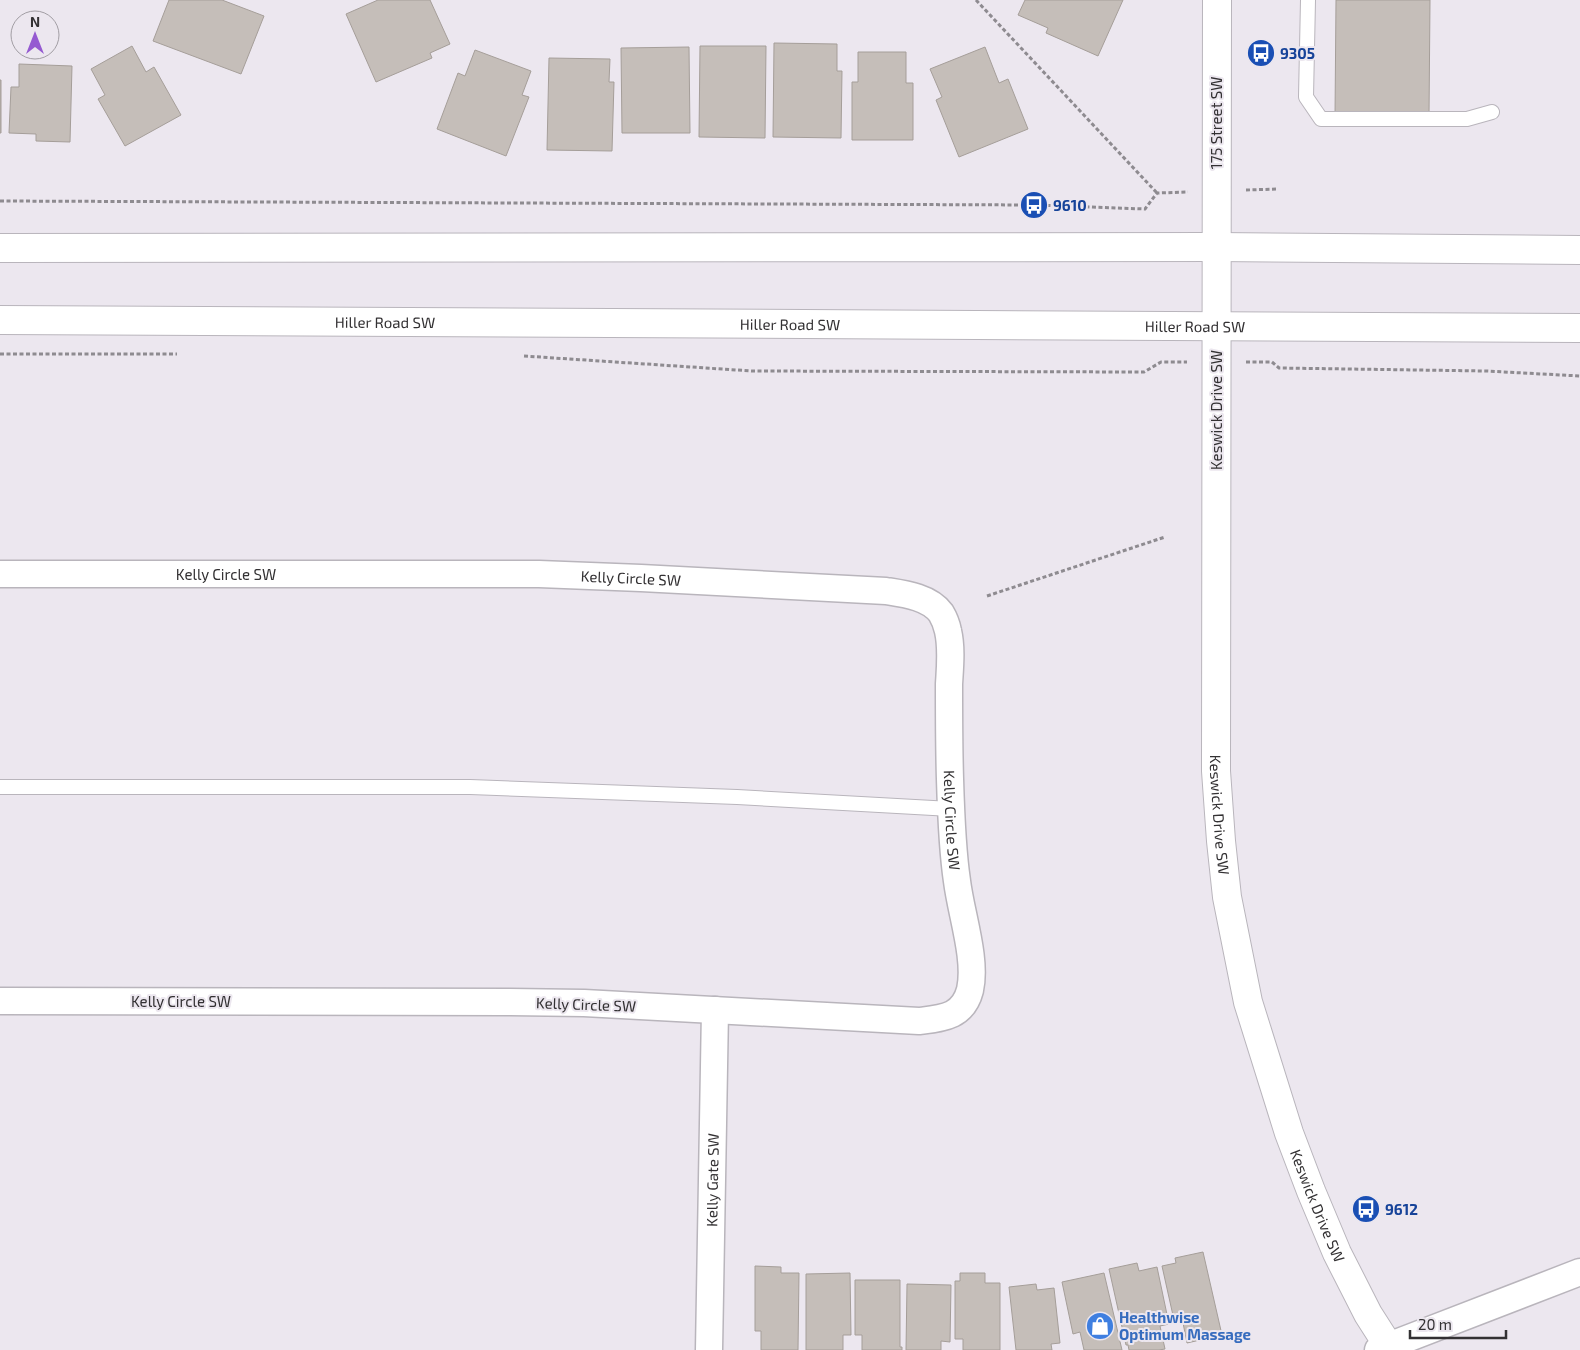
<svg xmlns="http://www.w3.org/2000/svg" width="1580" height="1350" viewBox="0 0 1580 1350" font-family="'Exo 2',sans-serif">
<style>
.building{fill:#c5beb9;stroke:#a59e99}
.lines{fill:none;stroke-linecap:round;stroke-linejoin:round}
.lane-casing{stroke:#b9b5bc;stroke-width:16}
.street-casing{stroke:#b9b5bc;stroke-width:29}
.secondary-casing{stroke:#b9b5bc;stroke-width:30}
.path{stroke:#8e8b90;stroke-width:3;stroke-dasharray:4 2.5;stroke-linecap:butt}
.lane{stroke:#fff;stroke-width:14}
.street{stroke:#fff;stroke-width:26}
.secondary{stroke:#fff;stroke-width:28}
.labels{text-anchor:middle;dominant-baseline:central;stroke-width:4;stroke-linejoin:round;paint-order:stroke}
.transit-label{font-size:15px;font-weight:bold;fill:#164399;stroke:#ece7ef;text-anchor:start}
.street-label{font-size:15px;fill:#333133;stroke:#ece7ef}
.shop-label{font-size:15px;font-weight:bold;fill:#366cbe;stroke:#ece7ef;text-anchor:start}
</style>
<rect width="100%" height="100%" fill="#ece7ef"/>
<path class="building" d="M169,0H222L264,16L241,74L153,41Z
M378,0H430L450,44L430,53L432,58L376,82L346,14Z
M1025,0H1123L1098,56L1046,33L1048,28L1018,15Z
M1336,0H1430L1429,116H1335Z
M774,43L837,44V71H842L841,138L773,137Z
M132,46L146,72L154,67L181,115L125,146L98,99L105,95L91,69Z
M700,46H766L765,138L699,137Z
M689,47L690,133H622L621,48Z
M985,47L999,83L1008,79L1028,129L959,157L936,100L942,97L930,69Z
M475,50L531,71L522,95L529,97L506,156L437,129L458,73L465,76Z
M858,52H906V83H913V140H852V82H858Z
M549,58L610,59L609,82H614L612,151L547,150Z
M19,64L72,66L70,142L36,141V134L9,133L11,87H19Z
M0,80H1V133H0Z
M1203,1252L1222,1335L1187,1343L1182,1318L1174,1320L1162,1266L1176,1263L1175,1258Z
M1137,1263L1139,1271L1157,1267L1169,1324L1160,1326L1165,1349L1159,1350H1129L1128,1345H1126L1109,1269Z
M755,1266L781,1267V1273H799L798,1350H761V1331H755Z
M850,1273L851,1335H843V1350H806V1274Z
M960,1273H985V1283H1000V1350H963V1339H955V1281H960Z
M1104,1273L1122,1350H1084L1080,1332L1073,1334L1062,1282Z
M855,1280H900V1347H902V1350H862V1335H855Z
M907,1284L951,1285L950,1342L941,1341V1350H906Z
M1036,1284L1037,1290L1054,1288L1060,1343L1051,1344L1052,1350H1016L1009,1287Z"/>
<g class="lines">
<defs>
<path id="lane" d="M1308,0L1306,97L1321,119H1467L1492,112
M0,787H470L737,797L951,809"/>
<g id="street">
<path id="s1" d="M0,574H539L641,578L886,591C905,594 929,597 941,613C944,618 947,626 948,631C952,648 950,667 949,684C949,716 949,747 950,779C951,813 952,848 957,881C961,914 977,959 970,990C963,1017 943,1018 919,1021L584,1003L510,1002L0,1001"/>
<path id="s2" d="M709,1350L715,1010"/>
<path d="M1378,1350L1580,1272"/>
</g>
<g id="secondary">
<path id="s3" d="M1217,0L1216,771L1221,841L1227,897L1248,1002L1289,1133L1311,1191L1337,1253L1368,1314L1391,1350"/>
<path d="M0,248L1216,247L1580,250"/>
<path id="s4" d="M0,320L1580,328"/>
</g>
</defs>
<use href="#lane" class="lane-casing"/>
<use href="#street" class="street-casing"/>
<use href="#secondary" class="secondary-casing"/>
<path class="path" d="M976,0L1157,193
M1246,190L1278,189
M0,201L1034,205L1145,209L1157,193L1188,192
M0,354H177
M524,356L752,371L1144,372L1161,362H1187
M1246,362H1272L1279,368L1486,371L1580,376
M987,596L1165,537"/>
<use href="#lane" class="lane"/>
<use href="#street" class="street"/>
<use href="#secondary" class="secondary"/>
</g>
<defs>
<symbol id="bus-disc" viewBox="-11 -11 22 22"><circle r="9.5" fill="#1a4fb4" stroke="#ece7ef"/><path d="M-5-6H5V4H4V6H2V4H-2V6H-4V4H-5ZM-3.5-4V0h7V-4ZM-3.5 1.2v1.5H-2V1.2ZM2 1.2v1.5H3.5V1.2Z" fill="#fff"/></symbol>
<symbol id="shop-disc" viewBox="-11 -11 22 22"><circle r="9.5" fill="#3f7fe0" stroke="#ece7ef"/><path d="M-5-2.5h2.3a2.7 3.5 0 0 1 5.4 0H5L5.5 6h-11ZM-1.5-2.5h3a1.5 2.3 0 0 0-3 0Z" fill="#fff"/></symbol>
</defs>
<g fill-rule="evenodd">
<use href="#bus-disc" x="1245" y="37" width="32" height="32"/>
<use href="#bus-disc" x="1018" y="189" width="32" height="32"/>
<use href="#bus-disc" x="1350" y="1193" width="32" height="32"/>
<use href="#shop-disc" x="1084" y="1310" width="32" height="32"/>
</g>
<g class="labels">
<g class="transit-label">
<text x="1280" y="53">9305</text>
<text x="1053" y="205">9610</text>
<text x="1385" y="1209">9612</text>
</g>
<g class="street-label">
<text transform="translate(1216 123) rotate(-90)">175 Street SW</text>
<text stroke="none"><textPath href="#s4" startOffset="385">Hiller Road SW</textPath></text>
<text stroke="none"><textPath href="#s4" startOffset="790">Hiller Road SW</textPath></text>
<text stroke="none"><textPath href="#s4" startOffset="1195">Hiller Road SW</textPath></text>
<text transform="translate(1216 410) rotate(-90)">Keswick Drive SW</text>
<text stroke="none"><textPath href="#s1" startOffset="226">Kelly Circle SW</textPath></text>
<text stroke="none"><textPath href="#s1" startOffset="631">Kelly Circle SW</textPath></text>
<text stroke="none"><textPath href="#s3" startOffset="815">Keswick Drive SW</textPath></text>
<text stroke="none"><textPath href="#s1" startOffset="1156">Kelly Circle SW</textPath></text>
<text x="181" y="1001">Kelly Circle SW</text>
<text transform="translate(586 1004) rotate(2)">Kelly Circle SW</text>
<text stroke="none"><textPath href="#s2" startOffset="170">Kelly Gate SW</textPath></text>
<text stroke="none"><textPath href="#s3" startOffset="1220">Keswick Drive SW</textPath></text>
</g>
<g class="shop-label">
<text x="1119" y="1317">Healthwise<tspan x="1119" dy="17">Optimum Massage</tspan></text>
</g>
</g>
<g transform="translate(35 35)"><circle r="24" fill="#ece7ef" stroke="#a29ea4"/>
<path d="M0-4L9 19L0 12L-9 19Z" fill="#955ad1"/>
<text y="-8" font-size="14" font-weight="bold" text-anchor="middle" fill="#333133">N</text>
</g>
<path d="M1410 1330v8h96v-8" fill="none" stroke="#333133" stroke-width="2.5"/>
<text x="1418" y="1330" font-size="15" fill="#333133" stroke="#ece7ef" stroke-width="4" paint-order="stroke">20 m</text>
</svg>
